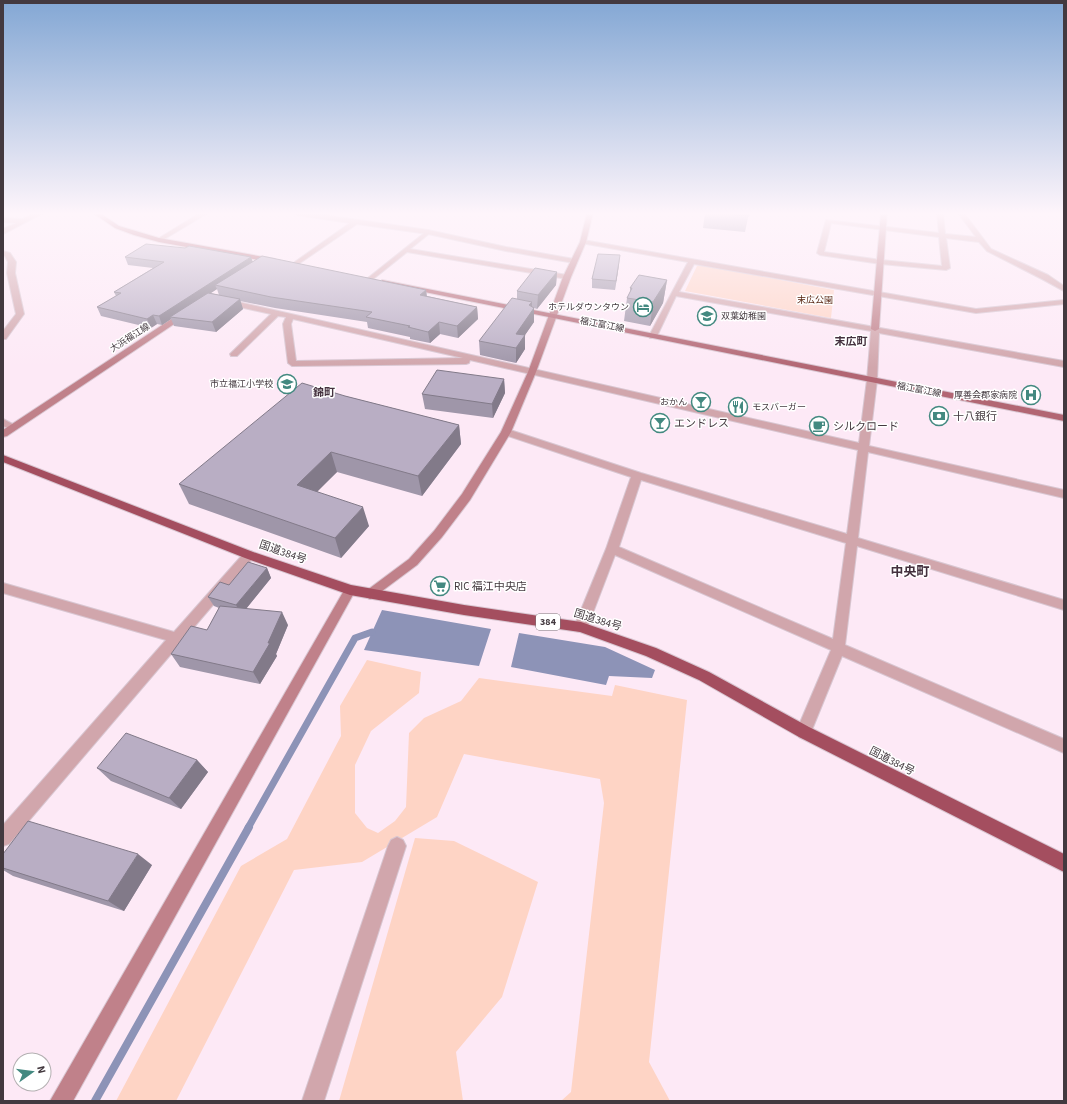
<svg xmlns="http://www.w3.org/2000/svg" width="1067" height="1104" viewBox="0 0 1067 1104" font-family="'Source Sans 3','Noto Sans JP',sans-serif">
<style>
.green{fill:#fed4c5}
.water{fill:#8d93b7}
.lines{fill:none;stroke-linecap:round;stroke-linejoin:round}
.stream-far1{stroke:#8d93b7;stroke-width:7}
.stream{stroke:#8d93b7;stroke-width:8}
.lane-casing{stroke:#d8c6d1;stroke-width:2}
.street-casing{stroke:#d8c6d1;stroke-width:2}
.secondary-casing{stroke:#d8c6d1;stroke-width:2}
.primary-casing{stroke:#d8c6d1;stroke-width:2}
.highway-casing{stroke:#d8c6d1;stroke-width:2}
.lane{fill:#d1a6ac;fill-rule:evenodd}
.street{fill:#d1a6ac;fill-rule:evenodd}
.secondary{fill:#c0818a;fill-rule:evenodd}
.primary{fill:#b26673;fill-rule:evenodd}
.highway{fill:#a44e5f;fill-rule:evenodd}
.wall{fill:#9f96a9;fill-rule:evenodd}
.shaded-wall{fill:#827a89}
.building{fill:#b9aec4;stroke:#827a89}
.labels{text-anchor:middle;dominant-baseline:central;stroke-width:3;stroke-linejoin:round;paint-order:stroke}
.far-park-label{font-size:9px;fill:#521e09;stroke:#fff}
.far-poi-label{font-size:9px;fill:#43393f;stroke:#fff;text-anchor:end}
.far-street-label{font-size:9px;fill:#43393f;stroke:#fff}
.shield{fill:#fff;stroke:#7b7479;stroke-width:1}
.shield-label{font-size:10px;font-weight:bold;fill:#43393f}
.far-quarter-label{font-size:11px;font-weight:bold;fill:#44313e;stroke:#fff}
.poi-label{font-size:11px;fill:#43393f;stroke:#fff;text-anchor:start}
.street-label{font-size:11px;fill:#43393f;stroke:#fff}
.quarter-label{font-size:13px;font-weight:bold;fill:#44313e;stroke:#fff}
</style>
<rect width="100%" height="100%" fill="#fde9f6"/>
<path class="green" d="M700,265L834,290L831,318L685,291L697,266Z
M367,660L421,672L419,693L371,731L355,765V813L367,828L378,833L395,821L406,807L409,733L424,718L461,701L479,678L612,696L615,685L687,700L649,1062L670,1101H561L571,1092L604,803L600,779L464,754L437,817L362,862L294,870L176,1101H116L241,866L287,839L341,736L340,706Z
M415,838L454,841L538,882L502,997L456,1052L463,1101H339Z"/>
<path class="water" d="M382,610L491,629L479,666L364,650Z
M519,633L605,647L655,670L652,678L609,676L606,685L511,667Z"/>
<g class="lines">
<path class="stream-far1" d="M248,828L355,638L372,632"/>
<path class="stream" d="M95,1101L249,827"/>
<defs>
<path id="lane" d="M428,230L430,231V233L410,249L567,275L570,277L567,279L407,252L372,280H368V278Z"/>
<path id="street" d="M35,213H43L3,234V229L17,223L3,222V218L23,219Z
M200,213H208L161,241L156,240Z
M294,213H310L428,230L506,247L574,259L577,261L574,263L506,251L428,234L357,224L294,267L290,265L292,264L350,223L297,215Z
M937,213H943L945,234L976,237L958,213H964L991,249L1048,275L1064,286V291L1042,279L987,251L979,242L946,238L950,268L946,270L881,264L820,255L817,253L826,220L939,233ZM831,223L939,237L942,266L881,260L824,252Z
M583,240L976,309L1064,300V304L976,313L694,264L679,292L1064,361V367L879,333L877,380L869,446L1064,490V498L868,452L858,538L1064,600V610L857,546L845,645L1064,739V753L842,656L809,737L804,739L799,737L796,732L831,650L615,555L586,631L581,632L576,631L574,627L606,549L631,477L502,434L501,432L506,429L510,430L641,473L847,534L858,450L470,360L469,363L466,364L292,366L288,363L283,324L286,317L278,316L237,356H231L230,354L271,314L222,303V299H225L859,443L867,380L871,331L676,296L657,336L653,338H650L649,336L688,262L581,243L580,242ZM293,319L463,358L296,361L291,324ZM641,480L846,543L833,639L619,547Z
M3,251L10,253L16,262L15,273L24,314L6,339H3V331L16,314L7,273L8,262L5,256L3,255Z
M3,419L18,427L13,430L3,426Z
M249,551L253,552L255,555L253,558L9,844L3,846V825L166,640L3,593V583L174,632L245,552Z
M397,837L403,840L406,846L324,1101H302L388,846L391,840Z"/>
<path id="secondary" d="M587,213H593L586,242L571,277L536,372L511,432L470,500L442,537L417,565L374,597L370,599L366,597L364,594L366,591L409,559L434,531L462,494L501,432L528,372L563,277L580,242Z
M881,213H887L879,329L875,331L871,329Z
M182,312H185L189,314L7,436L3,437V430Z
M350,585L354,587L356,590L354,593L73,1101H50L346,587Z"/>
<path id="primary" d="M93,213H100L119,226L159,238L275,259L278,261L275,263L159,242L134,235L115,228Z
M382,280L1064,415V421L385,284H382Z"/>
<path id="highway" d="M3,455L253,552L351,585L464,605L581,622L656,648L709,672L809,727L1064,854V872L799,737L699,680L646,656L580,632L464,615L350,595L245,558L3,462Z"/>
</defs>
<use href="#lane" class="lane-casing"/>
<use href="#street" class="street-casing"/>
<use href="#secondary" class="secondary-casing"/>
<use href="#primary" class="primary-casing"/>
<use href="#highway" class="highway-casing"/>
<use href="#lane" class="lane"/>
<use href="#street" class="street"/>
<use href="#secondary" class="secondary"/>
<use href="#primary" class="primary"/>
<use href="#highway" class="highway"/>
</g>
<path class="wall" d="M705,213H749L745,232L703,228Z
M125,257L253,261L426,290L427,296L477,307L478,319L458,338L440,334L430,343L410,339V337L368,328L367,322L275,308L240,301L243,309L216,332L174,326L171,319L162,325L157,324L151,328L101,316L97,307L116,296L114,292L153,268L128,265ZM217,289L219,295L211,293Z
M619,264L615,290L592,288V279Z
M557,272L556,285L537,309L534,308V322L525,335V349L516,363L480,355L479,341L517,299V291Z
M667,280L663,303L650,326L624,321L627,298L630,292V288Z
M504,379L505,393L493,418L425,409L422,394Z
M345,396L459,425L461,444L422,496L337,472L317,491L369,526L341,558L189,504L179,484Z
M267,568L271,578L246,609L288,625L276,654L277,656L260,684L180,667L171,654L207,630L219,608L214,606L208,597L229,585Z
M197,760L208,772L181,809L111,781L97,768Z
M3,854L152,865L124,911L13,876L3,870Z"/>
<path class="shaded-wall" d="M620,255L619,264L615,290L616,281Z
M251,257L254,265L215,285L217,289L174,317H170L171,319L162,325L159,316Z
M557,272L556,285L537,309L538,295Z
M667,280L663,303L650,326L653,302Z
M426,290L427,301L420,295Z
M240,299L243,309L216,332L212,322Z
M532,302V311L534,308V322L525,335V349L516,363V334L529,305Z
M477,307L478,319L458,338L457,326Z
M153,315L157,324L151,328L147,319Z
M439,322L440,334L430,343L428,332Z
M504,379L505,393L493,418L492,404Z
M459,425L461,444L422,496L418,476Z
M331,452L337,472L304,505L297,485Z
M363,507L369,526L341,558L335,538Z
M267,568L271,578L241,615L236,605Z
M282,612L288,625L276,654L277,656L260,684L253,672Z
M197,760L208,772L181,809L169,798Z
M138,854L152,865L124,911L108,901Z"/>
<path class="building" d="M717,213H749V216Z
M146,244L185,248L189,246L251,257L159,316L153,315L147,319L97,307L121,293L114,292L164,262L125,257Z
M598,254L620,255L616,281L592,279Z
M262,256L426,290L420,295L477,307L457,326L439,322L428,332L408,327L410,326L366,317L372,312L271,297L215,285Z
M535,268L557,272L538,295L517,291Z
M639,275L667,280L653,302L627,298L632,288H630Z
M208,293L240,299L212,322L170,317Z
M512,298L532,302L529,305L534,308L516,334L525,335L516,348L479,341Z
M437,370L504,379L492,404L422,394Z
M302,383L345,396L459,425L418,476L331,452L297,485L363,507L335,538L179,484Z
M248,562L267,568L236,605L208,597L220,582L229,585Z
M220,606L282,612L268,643H270L253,672L171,654L191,626L207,630Z
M126,733L197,760L169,798L97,768Z
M28,821L138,854L108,901L3,868V854Z"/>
<linearGradient id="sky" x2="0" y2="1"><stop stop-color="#83a7d4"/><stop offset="0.58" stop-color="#fef5fb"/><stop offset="1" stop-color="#fef5fb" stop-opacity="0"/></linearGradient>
<rect width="1067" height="368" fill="url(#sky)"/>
<defs>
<symbol id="hotel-ring" viewBox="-11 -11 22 22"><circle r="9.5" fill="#fff" stroke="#438980" stroke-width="1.5"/><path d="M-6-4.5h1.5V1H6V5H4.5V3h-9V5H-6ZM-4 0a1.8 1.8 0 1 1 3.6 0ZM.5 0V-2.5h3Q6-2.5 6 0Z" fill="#438980"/></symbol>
<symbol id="school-ring" viewBox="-11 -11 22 22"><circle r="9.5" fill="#fff" stroke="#438980" stroke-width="1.5"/><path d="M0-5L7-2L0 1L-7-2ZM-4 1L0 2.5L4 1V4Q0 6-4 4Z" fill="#438980"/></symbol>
<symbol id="hospital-ring" viewBox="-11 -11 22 22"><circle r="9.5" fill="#fff" stroke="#438980" stroke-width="1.5"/><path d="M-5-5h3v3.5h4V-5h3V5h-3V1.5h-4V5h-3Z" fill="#438980"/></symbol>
<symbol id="bar-ring" viewBox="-11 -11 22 22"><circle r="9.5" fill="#fff" stroke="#438980" stroke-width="1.5"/><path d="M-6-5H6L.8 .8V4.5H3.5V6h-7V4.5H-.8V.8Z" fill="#438980"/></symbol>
<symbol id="restaurant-ring" viewBox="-11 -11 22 22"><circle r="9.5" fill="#fff" stroke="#438980" stroke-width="1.5"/><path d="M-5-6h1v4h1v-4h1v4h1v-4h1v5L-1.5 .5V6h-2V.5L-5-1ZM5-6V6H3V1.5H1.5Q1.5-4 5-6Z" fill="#438980"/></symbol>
<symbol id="bank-ring" viewBox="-11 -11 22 22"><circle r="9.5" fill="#fff" stroke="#438980" stroke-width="1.5"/><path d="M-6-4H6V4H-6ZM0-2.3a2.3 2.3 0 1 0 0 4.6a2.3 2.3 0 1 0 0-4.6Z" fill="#438980"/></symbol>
<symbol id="cafe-ring" viewBox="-11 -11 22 22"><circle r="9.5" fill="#fff" stroke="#438980" stroke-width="1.5"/><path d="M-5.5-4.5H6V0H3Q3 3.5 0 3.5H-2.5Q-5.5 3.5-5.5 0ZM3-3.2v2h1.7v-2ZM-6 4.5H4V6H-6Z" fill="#438980"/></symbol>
<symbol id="supermarket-ring" viewBox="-11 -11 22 22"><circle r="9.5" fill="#fff" stroke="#438980" stroke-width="1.5"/><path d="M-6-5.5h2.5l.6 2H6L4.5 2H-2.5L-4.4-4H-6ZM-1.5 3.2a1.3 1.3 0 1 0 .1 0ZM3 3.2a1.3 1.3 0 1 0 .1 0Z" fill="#438980"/></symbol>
</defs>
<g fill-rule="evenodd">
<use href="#hotel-ring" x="632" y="296" width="22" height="22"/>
<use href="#school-ring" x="696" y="305" width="22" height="22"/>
<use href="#school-ring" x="276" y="373" width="22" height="22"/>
<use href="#hospital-ring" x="1020" y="384" width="22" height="22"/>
<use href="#bar-ring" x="690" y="391" width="22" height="22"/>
<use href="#restaurant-ring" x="727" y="396" width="22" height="22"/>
<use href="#bank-ring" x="928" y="405" width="22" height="22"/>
<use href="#bar-ring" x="649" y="412" width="22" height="22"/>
<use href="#cafe-ring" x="808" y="415" width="22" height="22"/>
<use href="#supermarket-ring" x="429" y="575" width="22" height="22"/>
</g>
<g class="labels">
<g class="far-park-label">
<text x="815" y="300">末広公園</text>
</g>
<g class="far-poi-label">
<text x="629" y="307">ホテルダウンタウン</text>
<text x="721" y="316" text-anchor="start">双葉幼稚園</text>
<text x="273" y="384">市立福江小学校</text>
<text x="1017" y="395">厚善会郡家病院</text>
<text x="687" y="402">おかん</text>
<text x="752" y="407" text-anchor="start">モスバーガー</text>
</g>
<g class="far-street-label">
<text transform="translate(602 325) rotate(11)">福江富江線</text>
<text transform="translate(130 338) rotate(-33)">大浜福江線</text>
<text transform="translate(919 390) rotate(11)">福江富江線</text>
</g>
<rect class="shield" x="536" y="614" width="24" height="16" rx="3"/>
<g class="shield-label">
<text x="548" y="622">384</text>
</g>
<g class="far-quarter-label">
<text x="851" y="341">末広町</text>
<text x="324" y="392">錦町</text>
</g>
<g class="poi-label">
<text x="953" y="416">十八銀行</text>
<text x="674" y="423">エンドレス</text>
<text x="833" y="426">シルクロード</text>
<text x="454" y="586">RIC 福江中央店</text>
</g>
<g class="street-label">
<text transform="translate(283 552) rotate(19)">国道384号</text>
<text transform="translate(598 620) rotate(17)">国道384号</text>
<text transform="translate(892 761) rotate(27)">国道384号</text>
</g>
<g class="quarter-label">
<text x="910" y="572">中央町</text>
</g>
</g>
<rect width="1067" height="1104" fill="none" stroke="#43393f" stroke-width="8"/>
<g transform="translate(32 1072) rotate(76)"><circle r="19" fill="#ffffff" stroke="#b4b0b2"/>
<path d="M0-3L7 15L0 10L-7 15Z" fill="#438980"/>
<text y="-6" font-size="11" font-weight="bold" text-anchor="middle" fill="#43393f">N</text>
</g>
</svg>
